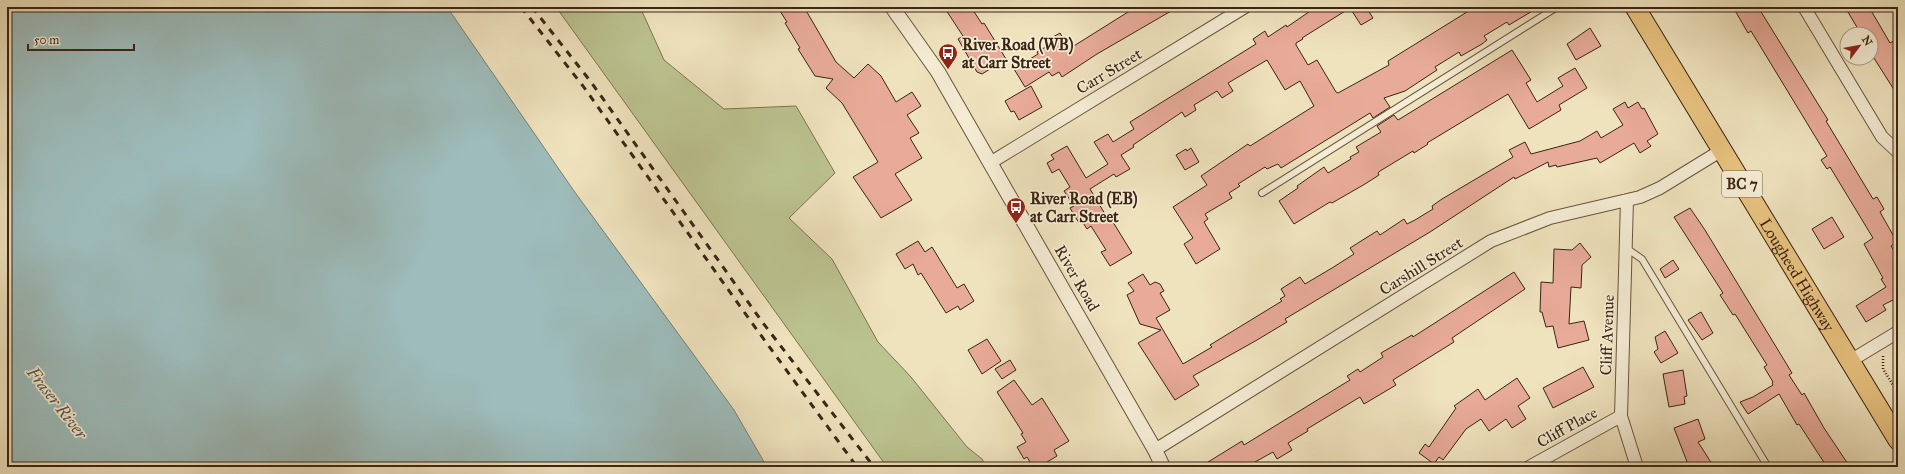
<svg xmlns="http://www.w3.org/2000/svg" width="1905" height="474" viewBox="0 0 1905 474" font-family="'IM FELL Great Primer',serif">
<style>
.green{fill:#bbc390;stroke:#7b7452}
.water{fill:#9dbcbb;stroke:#767f78}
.building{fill:#e8ab99;stroke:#3b2414}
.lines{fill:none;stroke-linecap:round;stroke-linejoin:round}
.service-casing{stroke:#68543e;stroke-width:8}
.minor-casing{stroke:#68543e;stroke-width:14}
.tertiary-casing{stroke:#68543e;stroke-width:16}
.trunk-casing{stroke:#3b2414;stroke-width:21}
.path{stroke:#3b2414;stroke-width:2.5;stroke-dasharray:1 2;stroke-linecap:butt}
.service{stroke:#f5edd5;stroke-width:6}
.minor{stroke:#f5edd5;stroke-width:12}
.tertiary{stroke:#f5edd5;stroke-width:14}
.trunk{stroke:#e8c27f;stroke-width:19}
.rail{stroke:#3b2414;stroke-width:3;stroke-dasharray:7 7;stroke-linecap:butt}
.labels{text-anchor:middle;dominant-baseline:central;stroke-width:3.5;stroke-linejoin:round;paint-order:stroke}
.shield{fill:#f5edd5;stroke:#73604e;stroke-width:1}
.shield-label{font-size:15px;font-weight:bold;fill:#3b2414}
.poi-label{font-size:16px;font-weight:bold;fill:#3b2414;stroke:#f5edd5;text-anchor:start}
.street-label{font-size:16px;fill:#3b2414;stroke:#f5edd5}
.water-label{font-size:17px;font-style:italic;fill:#585246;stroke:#f5edd5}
</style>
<rect width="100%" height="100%" fill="#efe3be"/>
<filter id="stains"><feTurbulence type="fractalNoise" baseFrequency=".005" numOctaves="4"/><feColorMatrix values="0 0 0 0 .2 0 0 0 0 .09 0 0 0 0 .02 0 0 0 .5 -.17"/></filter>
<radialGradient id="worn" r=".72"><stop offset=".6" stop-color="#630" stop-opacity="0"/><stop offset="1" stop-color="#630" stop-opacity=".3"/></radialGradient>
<path class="green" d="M556,7H640L664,60L724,109L796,106L835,173L789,218L832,259L878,342L911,377L967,447L982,459L986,467H887Z"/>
<path class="water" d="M7,7H447L574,191L734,410L767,467H7Z"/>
<path class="building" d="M787,7H804L836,62L854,78L868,64L881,76L896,102L912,92L921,106L907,115L919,133L910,138L922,158L895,174L912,200L881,218L853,177L878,162L842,103L826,88L833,79L815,76L798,49L800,48L785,23L787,22L780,11Z
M944,7H971L982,24L984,23L1006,59L982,74L977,72L958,39L963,36Z
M1136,7H1178L1097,54L1062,77L1059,72L1052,76L1049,72L1025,87L1014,69L1038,54L1037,52L1049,45L1046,41L1060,33L1069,49Z
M1316,7H1366L1373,18L1361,25L1350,8L1302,38L1303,39L1296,43V45L1308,65L1317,60L1336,92L1338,93L1389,65L1388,61L1475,7H1539L1509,25L1507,22L1484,36L1487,40L1482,44L1461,56L1459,52L1435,67L1437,70L1405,91L1384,98L1390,107L1373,118L1370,113L1281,168L1278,164L1267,169L1265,167L1238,184L1240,186L1229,193L1232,198L1205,214L1208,219L1204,222L1220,249L1196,264L1184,244L1193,238L1173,207L1207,185L1201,176L1248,144L1250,146L1314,106L1300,81L1285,90L1267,60L1228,83L1233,91L1222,98L1217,91L1194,105L1196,110L1185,117L1182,112L1133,145L1134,147L1121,155L1130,169L1116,177L1114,174L1090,189L1111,224L1113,222L1132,253L1110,266L1101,252L1106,250L1091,226L1087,229L1082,221L1079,223L1070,208L1074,206L1064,191L1070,187L1059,169L1052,173L1047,163L1054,159L1051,155L1067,146L1086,178L1108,164L1094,142L1108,134L1113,142L1134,129L1130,122L1256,44L1253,39L1265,31L1268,37L1286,25L1287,27Z
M1733,7H1758L1828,120L1826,121L1873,199L1877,197L1884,209L1880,212L1897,242L1891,246L1898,257V308L1893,300L1883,305L1886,310L1866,322L1856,306L1886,287L1881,279L1883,278L1864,244L1873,238L1830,167L1827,169L1821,160L1827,156L1751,31L1748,33Z
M1845,7H1869L1890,43L1898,38V96L1872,55L1875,53L1871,46V34H1861Z
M1590,28L1601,46L1576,60L1567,44Z
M1512,50L1531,80L1526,83L1537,102L1563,86L1558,78L1575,68L1587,88L1559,105L1561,110L1529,129L1508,94L1427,143L1428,144L1414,153L1413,151L1380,171L1378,173L1379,175L1365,184L1332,203L1330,202L1294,224L1279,201L1298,188L1297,186L1324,167L1328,173L1351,159L1350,157L1359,152L1356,147L1381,132L1377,126L1394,115L1398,120Z
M1031,86L1042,107L1019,120L1014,111L1011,112L1005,101Z
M1625,102L1628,108L1638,102L1642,109L1644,108L1658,134L1647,141L1651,146L1640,153L1634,143L1600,163L1597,158L1557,167L1556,165L1549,167L1548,162L1515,179L1514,177L1430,232L1285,319L1287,322L1257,340L1193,376L1199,385L1175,400L1138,343L1161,330L1140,324L1127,295L1134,291L1128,283L1143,274L1150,285L1155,282L1160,284L1164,291L1160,293L1170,310L1156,318L1183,364L1212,347L1210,345L1282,301L1280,299L1285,296L1281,289L1300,277L1305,284L1332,268L1354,254L1350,248L1377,231L1380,235L1404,219L1407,224L1415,220L1433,209L1432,206L1442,199L1513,157L1509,150L1525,142L1531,154L1580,141L1597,131L1601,138L1623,125L1613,109Z
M1191,148L1199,162L1185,170L1176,155L1186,149L1187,151Z
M1690,208L1705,230L1792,373L1789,375L1802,395L1804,393L1824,428L1850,467H1827L1799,424L1797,425L1779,394L1748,414L1740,402L1753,397L1773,385L1772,383L1773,382L1764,367L1767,365L1735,314L1733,315L1720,295L1723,293L1674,217Z
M1832,217L1844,237L1824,249L1812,229Z
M918,241L925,252L932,247L957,288L964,284L974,301L960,310L958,306L946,313L921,273L918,275L913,264L905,269L896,254Z
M1580,243L1591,257L1582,265L1581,288L1571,287L1569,324L1584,321L1589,340L1558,348L1553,326L1546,327L1542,312H1540L1541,282L1553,283L1554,249L1572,250Z
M1673,260L1679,269L1665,278L1660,269Z
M1514,272L1525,289L1452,338L1454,342L1393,380L1396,385L1364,404L1360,397L1307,429L1308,431L1288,443L1292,450L1277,459L1273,452L1246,467H1200L1242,441L1244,445L1350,380L1347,376L1358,369L1360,372L1383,357L1381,353L1412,335L1413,337Z
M1701,312L1713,333L1702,340L1688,320Z
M1665,331L1678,353L1661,363L1654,352L1658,349L1655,337Z
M987,339L1001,361L982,374L968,350Z
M1010,360L1016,370L1002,379L995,369Z
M1583,367L1594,387L1553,408L1543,388Z
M1683,370L1687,396L1684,397L1685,404L1669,407L1663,374Z
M1517,378L1530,398L1518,406L1526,419L1512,428L1506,419L1489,431L1481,419L1466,429L1443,460L1439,457L1434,464L1419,453L1425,444L1429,447L1456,408L1454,406L1478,389L1485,400Z
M1014,380L1032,405L1042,398L1069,441L1054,450L1057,456L1039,467H1033L1027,457L1024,459L1017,447L1026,442L1021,434L1023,433L997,392Z
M1698,419L1705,439L1698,442L1714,467H1689L1674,428Z"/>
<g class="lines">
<defs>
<path id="service" d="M1262,193L1557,7
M1626,248L1642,259L1768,467"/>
<path id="minor" d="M1804,7L1882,137L1898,152
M990,163L1245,7
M1627,200L1621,416L1637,467
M1850,361L1898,332
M1155,450L1491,241L1550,218L1640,197L1660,188L1722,150
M1529,467L1621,416"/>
<path id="tertiary" d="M892,7L938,72L1155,450L1163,467"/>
<g id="trunk">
<path id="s1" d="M1635,7L1898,440"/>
</g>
</defs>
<use href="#service" class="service-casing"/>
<use href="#minor" class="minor-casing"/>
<use href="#tertiary" class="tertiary-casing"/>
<use href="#trunk" class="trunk-casing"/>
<path class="path" d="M1883,356V369L1898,393"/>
<use href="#service" class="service"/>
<use href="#minor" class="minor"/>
<use href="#tertiary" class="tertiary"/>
<use href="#trunk" class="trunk"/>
<path class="rail" d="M521,7L583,86L752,323L857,467
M532,7L591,82L763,323L874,467"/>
</g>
<defs>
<symbol id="bus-pin" viewBox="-11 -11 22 30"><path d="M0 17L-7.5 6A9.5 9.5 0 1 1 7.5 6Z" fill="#8f2418" stroke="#f5edd5"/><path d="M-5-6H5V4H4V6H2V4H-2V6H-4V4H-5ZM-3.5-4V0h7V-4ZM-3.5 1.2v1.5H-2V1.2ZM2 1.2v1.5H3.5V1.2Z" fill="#fff"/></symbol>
</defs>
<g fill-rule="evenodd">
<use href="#bus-pin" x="937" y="42" width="22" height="30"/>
<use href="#bus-pin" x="1005" y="196" width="22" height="30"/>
</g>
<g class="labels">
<rect class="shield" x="1722" y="171" width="40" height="26" rx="3"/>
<g class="shield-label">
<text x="1742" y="184">BC 7</text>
</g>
<g class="poi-label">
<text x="962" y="44">River Road (WB)<tspan x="962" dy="18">at Carr Street</tspan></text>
<text x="1030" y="198">River Road (EB)<tspan x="1030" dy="18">at Carr Street</tspan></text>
</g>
<g class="street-label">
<text transform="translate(1109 71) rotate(-31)">Carr Street</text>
<text transform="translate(1421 266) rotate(-32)">Carshill Street</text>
<text stroke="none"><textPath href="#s1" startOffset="313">Lougheed Highway</textPath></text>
<text transform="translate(1077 278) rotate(60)">River Road</text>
<text transform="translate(1607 335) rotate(-88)">Cliff Avenue</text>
<text transform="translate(1567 427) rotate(-29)">Cliff Place</text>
</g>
<g class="water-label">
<text transform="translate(57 403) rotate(52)">Fraser River</text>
</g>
</g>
<rect width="1905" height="474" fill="none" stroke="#efe3be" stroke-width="24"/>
<rect x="8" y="8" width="1889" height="458" fill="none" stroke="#3b2414" stroke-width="2"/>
<rect x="12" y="12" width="1881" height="450" fill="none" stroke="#3b2414"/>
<g transform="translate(1859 46) rotate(58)"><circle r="19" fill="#f5edd5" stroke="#ab9d88"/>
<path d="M0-3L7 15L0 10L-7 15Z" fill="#8f2418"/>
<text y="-6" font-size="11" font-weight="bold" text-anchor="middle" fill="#3b2414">N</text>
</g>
<path d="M28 44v6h106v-6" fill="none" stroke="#3b2414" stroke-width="2"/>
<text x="34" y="44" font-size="12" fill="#3b2414" stroke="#f5edd5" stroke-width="3" paint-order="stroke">50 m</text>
<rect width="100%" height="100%" filter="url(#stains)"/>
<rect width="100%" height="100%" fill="url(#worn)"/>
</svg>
